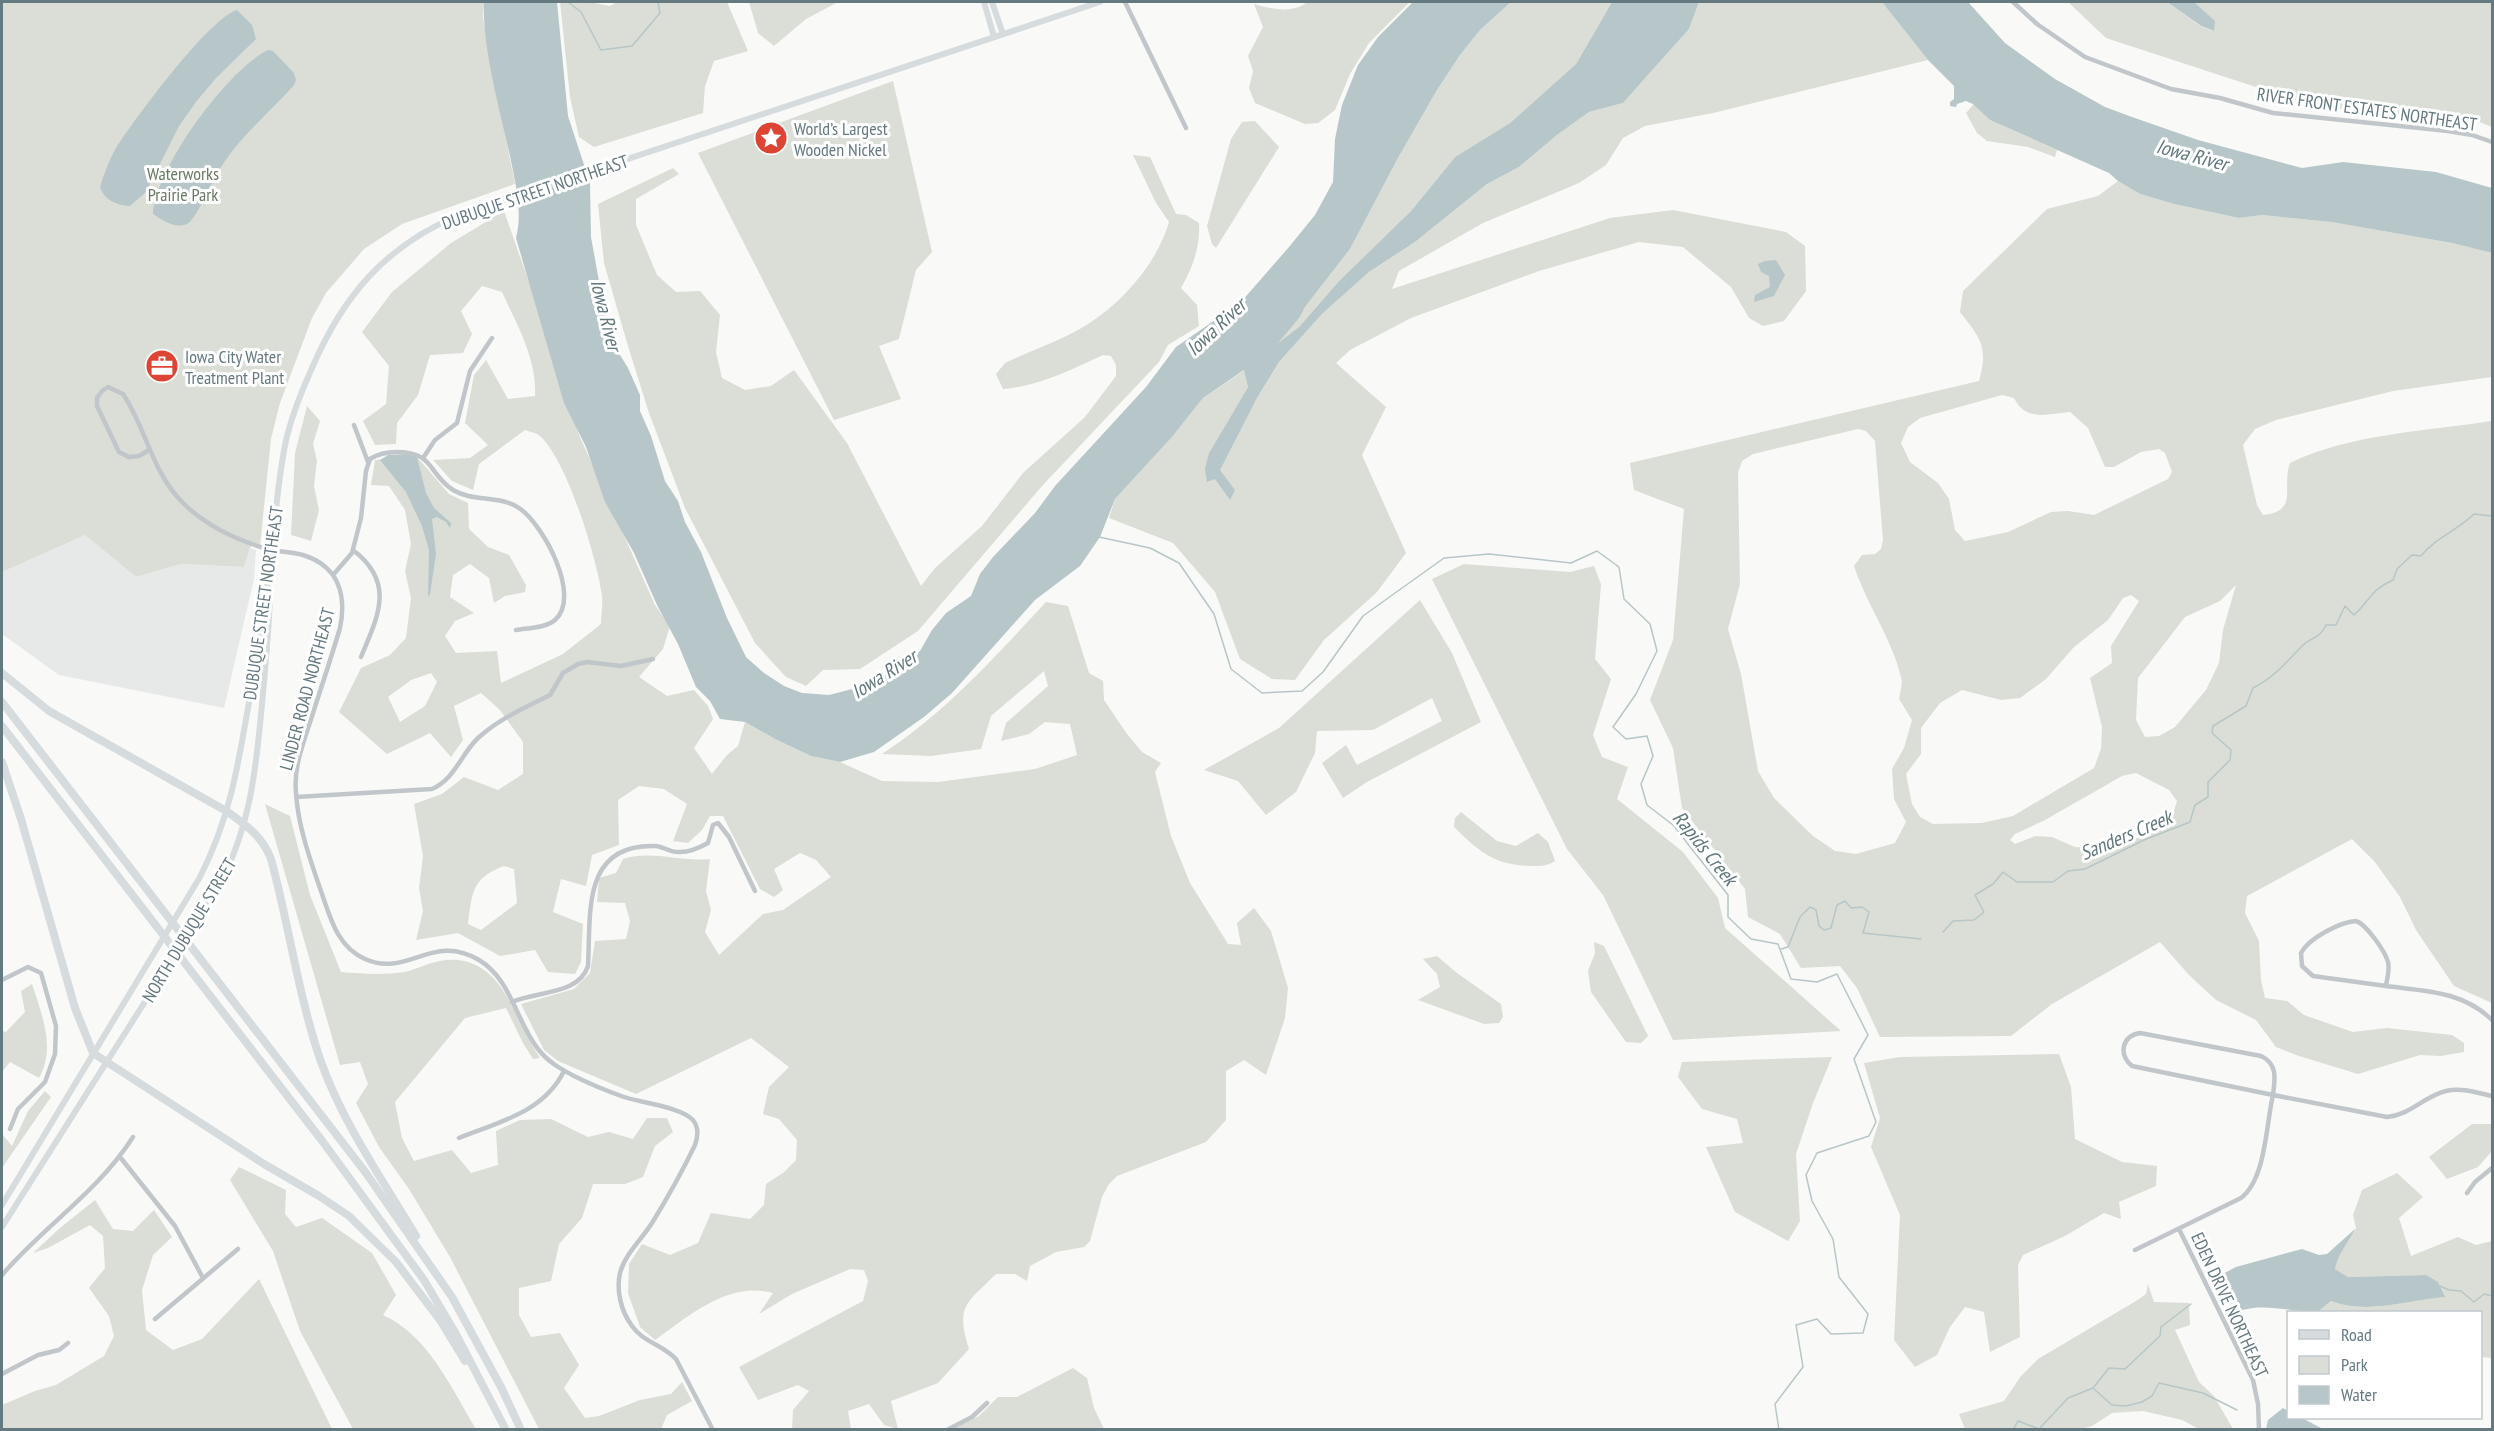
<svg xmlns="http://www.w3.org/2000/svg" width="2494" height="1431" viewBox="0 0 2494 1431" font-family="'PT Sans Narrow',sans-serif">
<style>
.built{fill:#e7e9e8}
.green{fill:#daded6;fill-rule:evenodd}
.water{fill:#b7c6c8}
.lines{fill:none;stroke-linecap:round;stroke-linejoin:round}
.stream{stroke:#b7c6c8;stroke-width:1.5}
.street{stroke:#c0c6c9;stroke-width:4.5}
.secondary{stroke:#d6dbde;stroke-width:6}
.highway{stroke:#d6dbde;stroke-width:8}
.labels{text-anchor:middle;dominant-baseline:central;stroke-width:6;stroke-linejoin:round;paint-order:stroke}
.street-label{font-size:18px;fill:#657981;stroke:#fff}
.poi-label{font-size:18px;fill:#657981;stroke:#fff;text-anchor:start}
.park-label{font-size:18px;fill:#6a7964;stroke:#fff}
.water-label{font-size:20px;font-style:italic;fill:#60777b;stroke:#fff}
</style>
<rect width="100%" height="100%" fill="#f9f9f7"/>
<path class="built" d="M85,535L136,577L181,564L244,567L250,548L256,550L254,579L224,708L59,675L2,634V572Z"/>
<path class="green" d="M2,2H484L483,17L488,49L515,184L402,224L364,249L326,293L312,318L280,403L271,439L260,546L253,544L250,548L244,567L181,564L136,577L85,535L2,572Z
M560,2H589L610,6L617,2H727L748,51L714,61L705,86L703,113L594,147L579,137L570,97Z
M749,2H838L806,19L774,46L758,33Z
M1307,2H1410L1369,43L1350,74L1335,110L1318,123L1305,124L1255,103L1249,88L1253,71L1248,56L1263,27L1254,4C1271,9 1293,14 1307,2Z
M1511,2H1612L1576,64L1510,123L1455,157L1411,211L1339,281L1299,327L1274,346L1300,317L1305,307L1350,249L1398,158L1437,90L1460,55L1480,30Z
M1699,2H1882L1928,60L1713,113L1645,126L1623,138L1606,165L1579,183L1483,223L1399,271L1392,289L1610,218L1673,210L1786,232L1805,246L1806,291L1784,321L1763,326L1749,318L1731,287L1683,247L1639,242L1539,271L1411,318L1350,350L1336,363L1386,407L1362,455L1406,553L1377,592L1324,640L1295,680L1272,679L1240,659L1215,592L1173,543L1109,518L1115,499L1172,437L1203,398L1245,370L1248,387L1209,453L1208,482L1215,478L1230,499L1235,490L1219,470L1257,398L1279,362L1322,314L1369,272L1415,242L1487,184L1519,167L1557,135L1589,112L1623,103L1689,29Z
M2068,2H2167L2200,26L2213,31L2214,21L2194,2H2492V127L2472,119L2364,112L2311,105L2106,38Z
M893,81L932,252L916,270L899,339L879,346L901,399L834,420L698,153Z
M1974,104L1990,120L2057,150L2055,157L2028,147L1987,141L1977,133L1966,113Z
M1255,121L1279,147L1216,248L1212,244L1207,226L1231,139L1242,122Z
M1133,155L1150,157L1176,214L1186,215L1199,223C1200,248 1193,267 1181,288L1197,305L1199,326L1168,345L1159,362L1042,486L918,631L860,669L823,670L806,686L786,677L755,643L685,508L649,413L628,346L604,263L598,204L673,168L679,174L636,199V225L657,275L676,292L700,291L720,315L716,352L722,378L745,390L771,386L794,370L847,443L921,586L935,568L982,526L1023,473L1085,417L1116,376V365L1111,356L1103,355C1070,370 1040,386 1003,389L996,374L1005,363C1030,351 1065,339 1088,324C1124,301 1157,263 1169,222L1156,203Z
M2118,181L2140,194L2174,204L2239,218L2262,215L2331,222L2452,243L2492,253V377L2393,391L2276,420L2255,429L2243,445L2257,505L2263,515C2300,511 2281,487 2290,463C2349,434 2428,431 2492,421V1003L2454,986L2416,930L2400,897L2375,862L2352,839L2247,896L2245,913L2259,941L2261,980L2265,998L2287,1001L2304,1015L2353,1032L2387,1028L2452,1035L2464,1043V1052L2441,1056L2420,1055L2358,1074L2299,1056L2276,1047L2256,1020L2216,1000L2189,975L2160,942L2052,1004L2011,1036L1880,1037L1857,988L1840,966L1801,968L1780,934L1748,917L1745,889L1682,808L1673,748L1650,700L1673,640L1684,509L1634,490L1630,463L1979,381C1989,346 1980,338 1960,312L1963,291L2047,209L2098,196ZM2002,395L2014,398C2026,422 2047,414 2070,412L2088,428L2105,467H2114L2141,452L2159,449L2165,453L2172,472L2168,479L2094,515L2068,511L2051,512L2008,532L1965,541L1955,530L1949,499L1938,483L1910,462L1901,443L1908,427L1920,418ZM1858,429L1866,431L1875,441L1883,540L1881,549L1875,554L1862,555L1854,566C1866,603 1892,639 1901,677C1903,683 1900,692 1899,699L1912,720L1904,748L1892,769L1894,799L1906,822L1895,843L1856,854L1835,851L1813,836L1774,798L1758,771L1741,674L1728,629L1740,584L1738,473L1742,461L1753,454ZM2236,585L2223,630L2219,663L2206,690L2175,727L2159,736L2145,737L2136,720L2138,678L2185,617L2220,601ZM2131,595L2139,601L2111,646L2112,663L2090,678L2102,727L2101,749L2094,768L2013,816L1982,823L1933,824L1920,817L1912,804L1906,774L1921,754V728L1940,703L1962,690L2001,700L2020,698L2046,679L2074,647L2108,620L2123,598ZM2136,773L2169,790L2177,801L2173,814L2143,836L2104,849L2075,847L2052,837L2035,836L2015,844L2010,840L2015,834L2045,820L2122,776Z
M504,211L538,308L579,435L655,605L670,626L663,649L639,677L667,696L694,690L708,706L713,719L694,748L712,774L727,755L738,746L745,722L777,740L811,756L840,762L882,781L938,782L1035,769L1077,755L1070,724L1045,722L1029,734L1001,741L1006,723L1048,686L1044,671L991,716L981,749L931,756L882,754C946,712 995,657 1046,602L1068,606L1089,673L1103,681L1104,700L1127,734L1142,752L1161,763L1155,772L1171,836L1190,883L1228,944L1241,945L1237,923L1254,908L1271,931L1288,988L1285,1018L1266,1075L1244,1060L1226,1071V1120L1206,1142L1117,1176L1109,1184L1102,1197L1090,1241L1084,1247L1056,1252L1030,1266L1027,1281L1015,1274H996C967,1303 955,1305 969,1349L938,1383L891,1401L898,1429L884,1425L869,1404L848,1411L851,1429H792L793,1410L809,1391L798,1385L758,1400L739,1367L863,1301L868,1281L864,1270L850,1269L792,1294L759,1314L773,1293C728,1281 689,1316 655,1340L640,1327L628,1293L629,1264L642,1244L670,1255L698,1243L711,1213L750,1219L764,1205L766,1184L783,1173L796,1160L797,1140L779,1119L763,1114L769,1087L789,1067L751,1038L636,1094L558,1061L544,1050L521,1004L574,989L590,973L595,941L626,939L630,921L625,903L597,902L599,878L616,873L623,859C652,850 679,862 710,859L706,891L711,910L705,932L719,955L763,914L783,910L831,877L816,860L800,853L774,869L783,890L774,897L760,889L723,816H710L702,830L688,843L673,841L687,804L664,789L639,786L618,800L619,845L592,855L586,886L561,879L553,912L583,924L581,962L575,974L548,972L535,950L500,956L458,933L416,940L423,911L419,888L423,856L414,804L442,794L464,777L498,790L523,774V742L500,710L481,693L454,706L463,740L451,757L430,733L387,754L339,712L361,668L390,655L406,638L411,598L405,571L411,544L405,510L389,486L371,485L375,460L417,457L449,494L468,503L469,529L488,547L509,555L526,585L525,592L505,596L494,603L489,578L470,564L453,575L450,597L474,613L455,621L445,636L456,653L497,651L501,683L563,654L601,624C601,615 603,605 602,596C597,559 568,463 541,437C538,433 530,432 525,430L479,464L473,490L452,481L433,460L470,458L488,445L465,423L474,375L486,360L508,399L535,396C537,359 517,325 502,292L482,286L461,311L472,334L463,353L430,355L418,395L397,423L396,444L375,445L363,421L386,404L389,366L362,332L392,292L451,243ZM431,673L437,682L425,706L400,722L388,697L411,680ZM504,866L514,869L517,903L481,930L468,924C472,892 472,878 504,866Z
M307,406L320,421L313,444L317,461L314,486L319,510L311,541L291,535L295,453Z
M1464,564L1570,572L1594,566L1601,584L1595,659L1611,679L1593,735L1602,757L1628,767L1617,799L1683,852L1718,898L1725,928L1841,1031L1673,1040L1603,895L1567,849L1432,579Z
M1420,600L1452,653L1481,722L1367,782L1343,798L1322,763L1346,745L1357,765L1442,721L1432,698L1373,730L1317,731L1315,753L1296,792L1266,815L1238,781L1204,770L1279,728Z
M265,804L290,816L310,895L341,972C363,974 384,975 405,972C417,969 428,963 440,961C464,956 486,966 500,986C515,1007 525,1035 540,1058L533,1059L523,1043L506,1008L465,1018L395,1102L402,1138L414,1161L452,1150L471,1173L498,1165L496,1131L520,1120L551,1119L588,1137L609,1132L633,1139L647,1118H667L673,1132L655,1146L643,1177L625,1184H593L582,1218L559,1244L551,1281L519,1288V1315L531,1337L560,1333L579,1365L564,1388L585,1418L599,1416L640,1400L671,1394L682,1382L692,1401L667,1415L661,1429H539L450,1257L409,1189L379,1147L356,1103L368,1084L360,1062L340,1065Z
M1461,812L1497,841L1516,846L1538,833L1548,842L1555,861C1547,866 1541,866 1532,866C1494,865 1481,853 1454,827L1455,818Z
M1594,942L1604,946L1648,1036L1641,1043L1626,1042L1591,992L1588,971L1595,953Z
M1437,956L1457,973L1501,1004L1503,1017L1499,1023L1484,1024L1418,1000L1440,987L1437,974L1423,959Z
M32,984C42,1015 56,1048 39,1078L10,1062L2,1072V1031L6,1032L25,1012L21,991Z
M2059,1054L2071,1087L2075,1139L2122,1162L2157,1166L2156,1186L2119,1202L2121,1219L2104,1213L2065,1236L2023,1255L2018,1265L2020,1337L1990,1352L1984,1312L1965,1307L1950,1327L1937,1355L1915,1367L1894,1340L1900,1215L1871,1147L1880,1118L1864,1063L1900,1057Z
M1832,1057L1813,1103L1796,1154L1800,1221L1788,1241L1735,1212L1706,1147L1743,1143L1737,1119L1702,1109L1678,1077L1682,1062Z
M45,1091L51,1097L2,1168V1134L12,1146L28,1111Z
M2472,1124H2492V1151L2478,1167L2447,1179L2429,1157Z
M239,1167L286,1190L285,1214L296,1227L322,1218L372,1253L396,1295L383,1315C429,1336 451,1388 476,1429H353L300,1331L273,1251L230,1180Z
M2397,1173L2423,1197L2399,1218L2411,1256L2458,1237L2476,1245L2492,1241V1358L2481,1357L2480,1312H2320V1310L2331,1301C2367,1315 2408,1300 2444,1297L2426,1275L2348,1277L2335,1269L2336,1261L2356,1228L2353,1215L2362,1190Z
M95,1200L113,1229L133,1231L154,1210L172,1237L153,1255L142,1290L146,1330L173,1350L202,1339L259,1279L332,1429H2V1405L35,1391L56,1385L104,1356L114,1336L109,1316L89,1288L105,1268L103,1236L90,1225L48,1248L33,1253L60,1228Z
M2148,1284L2154,1302L2189,1303L2190,1325L2175,1330L2199,1382L2214,1396L2233,1429H2199L2182,1420L2143,1411L2112,1413L2092,1426L2081,1429H1965L1959,1414L2004,1401L2021,1376L2038,1359L2136,1301L2146,1294Z
M1073,1368L1087,1378L1094,1408L1104,1429H953L979,1416L998,1397H1017Z"/>
<path class="water" d="M484,2H557L568,116L590,183L591,237L604,309L617,350L628,368L640,395V411L651,436L665,481L678,501L685,522L701,552L727,618L746,657L764,673L784,686L802,693L829,695L860,687H872L883,678L890,667L920,651L932,630L946,613L971,596L980,574L993,557L1035,513L1055,486L1146,387L1176,347L1241,302L1289,247L1315,215L1333,182L1335,139L1342,105L1358,65L1378,37L1413,2H1511L1480,30L1460,55L1437,90L1398,158L1350,249L1305,307L1300,317L1278,343L1299,327L1339,281L1411,211L1455,157L1510,123L1576,64L1612,2H1699L1689,29L1623,103L1589,112L1557,135L1519,167L1487,184L1415,242L1369,272L1322,314L1279,362L1257,398L1220,470L1235,490L1230,500L1215,479L1207,482L1205,469L1209,453L1248,387L1244,370L1203,398L1172,437L1115,499L1100,537L1080,566L1035,600L952,693L924,717L874,752L840,762L811,756L777,740L745,722L720,719L710,701L696,687L678,644L657,605L634,553L605,502L586,447L564,403L516,238C523,212 515,182 510,156C500,110 482,47 484,2Z
M1882,2H1968L2005,43L2055,79L2105,107L2132,117L2198,140L2302,168L2343,162L2436,172L2492,188V253L2452,243L2331,222L2262,215L2239,218L2174,204L2140,194L2118,181L2109,173L1990,120L1973,104L1966,101L1957,104L1956,107L1950,106V102L1954,99V86L1928,60Z
M2167,2H2194L2215,21L2214,31L2201,26Z
M237,10L252,25L256,39L216,78L196,102L179,126L146,192L130,206C116,205 104,200 100,187C104,174 109,160 116,148C134,120 208,19 237,10Z
M268,50L273,51L294,73L296,80L294,85C271,111 245,132 225,161C211,180 204,205 190,222C178,231 164,221 153,214C155,169 227,70 268,50Z
M1776,260L1785,275L1774,296L1754,302L1755,295L1770,287L1769,276L1761,272L1758,264L1765,261Z
M407,454L417,457L426,493L434,508L451,523L450,528L446,522L437,517L432,519L436,554L430,594L428,597L429,550L422,526L406,492L380,460L388,455Z
M2355,1229C2349,1242 2337,1255 2335,1269L2348,1277L2426,1275L2438,1282L2445,1297C2408,1300 2367,1315 2331,1301L2320,1310V1312C2290,1313 2261,1300 2232,1314L2216,1281L2219,1276L2236,1267L2302,1249L2319,1255L2327,1254Z
M2283,1408L2288,1411V1418H2302L2323,1429H2266L2268,1420Z"/>
<g class="lines">
<path class="stream" d="M568,2L581,12L601,50L632,46L660,13L658,2
M1099,537L1150,548L1179,563L1214,614L1231,669L1262,693L1302,691L1323,672L1363,616L1444,558L1489,554L1571,563L1597,551L1619,567L1624,599L1650,624L1657,651L1636,694L1613,727L1626,739L1647,736L1653,756L1641,784L1647,805L1673,825L1728,895V917L1751,939L1778,944L1791,979L1817,982L1837,974L1868,1035L1854,1059L1876,1122L1869,1136L1817,1153L1806,1175L1812,1201L1833,1239L1839,1277L1868,1314L1863,1333L1831,1334L1817,1319L1796,1325L1803,1367L1775,1404L1779,1430
M1943,932L1953,921L1974,920L1984,912L1975,895L1993,884L2003,872L2017,882H2053L2068,871L2085,869L2144,840L2190,822L2195,805L2208,797V782L2230,760L2231,750L2212,733L2213,726L2246,706L2253,688C2273,678 2287,662 2302,646C2312,636 2319,640 2326,625H2336L2345,606L2354,615C2372,599 2368,592 2393,580L2397,569L2412,555L2421,556C2435,538 2458,530 2474,514L2492,516
M1781,949L1788,947L1800,917L1810,907L1816,910L1819,926L1824,930L1831,928L1837,905L1845,901L1851,908L1862,907L1869,912L1863,933L1921,939
M2440,1286L2449,1290L2461,1291L2474,1302L2484,1294L2492,1296
M2094,1389L2112,1405L2126,1406L2142,1402L2152,1396L2159,1383L2203,1393L2237,1410
M2013,1430L2018,1421L2039,1429L2068,1398L2093,1388L2109,1368L2125,1369L2160,1336L2161,1327L2191,1304"/>
<path class="street" d="M1125,2L1186,128
M2013,2L2037,24L2085,57L2171,89L2220,98L2273,113L2448,131L2472,135L2492,142
M354,425L368,462
M149,450L139,456L129,457L119,452L97,406V398L102,391L108,387L123,394C146,428 152,472 182,502C206,526 238,541 271,550C281,552 292,552 303,555C338,566 347,594 340,628C332,655 323,682 314,710C306,736 293,765 296,793C298,827 311,862 322,894C331,920 338,947 365,959C408,978 432,932 479,960C511,979 516,1021 538,1049C548,1062 561,1069 574,1076C590,1084 607,1091 624,1097C642,1103 681,1107 693,1120C699,1128 698,1136 695,1145C682,1172 668,1197 652,1223C642,1239 625,1254 620,1273C616,1291 621,1311 632,1326C643,1342 663,1345 676,1359L713,1430
M423,458L435,440L457,423L470,371L492,338
M353,550C396,583 378,616 361,657
M333,575L352,553L361,518L366,471L370,459C378,454 386,452 396,452C435,452 427,473 453,490C473,502 500,495 519,508C543,524 582,596 555,620C546,628 527,628 516,630
M296,797L432,789C455,779 461,754 478,738C500,718 525,708 550,695L563,673L578,664L587,662L621,666L653,659
M2356,921C2366,924 2385,951 2388,962C2390,969 2387,979 2386,986L2313,976L2302,966L2301,953C2309,938 2340,922 2356,921Z
M2,980L28,967L41,973L56,1026L55,1054L45,1082L18,1109L10,1129
M2386,986C2425,991 2463,991 2492,1020
M512,1002C537,991 579,995 588,966C591,913 581,843 656,846C664,847 670,852 678,852C689,853 699,848 708,843L713,825L718,823L729,837L755,891
M2140,1033L2261,1056C2278,1064 2275,1079 2273,1095L2132,1066C2118,1054 2122,1036 2140,1033Z
M459,1138C499,1122 544,1112 564,1071
M120,1157L175,1226L203,1278
M2467,1193L2475,1182L2492,1168
M2179,1229L2253,1380L2258,1404L2259,1430
M2135,1250L2241,1198C2266,1179 2266,1124 2273,1095L2387,1117C2411,1115 2424,1096 2446,1091C2461,1087 2478,1093 2492,1096
M2,1275C44,1226 98,1192 133,1137
M155,1319L238,1249
M2,1374L38,1355L59,1350L68,1343
M947,1430L972,1417L987,1403"/>
<path class="secondary" d="M984,2L994,37
M992,2L1003,34
M2,1205L200,877C230,818 238,766 249,702C256,662 263,622 268,581C275,533 276,484 287,436C293,413 302,390 312,368C343,296 385,246 459,215L1100,2
M2,1227L219,885C252,825 257,760 263,693C266,661 269,629 270,596"/>
<path class="highway" d="M2,673L49,711L228,812C246,825 263,837 271,859C289,925 298,994 320,1059C342,1122 382,1179 416,1236
M2,702L366,1173L452,1297L501,1387L521,1430
M2,726L323,1142L424,1280L456,1334L506,1430
M2,762L21,819L75,1008L93,1053L264,1164L319,1196L349,1216L396,1262L440,1320L465,1361"/>
</g>
<defs>
<symbol id="sight-disc" viewBox="-11 -11 22 22"><circle r="9.5" fill="#d43" stroke="#fff"/><path d="M0-6L1.8-2.2L6-1.7L2.9 1.2L3.7 5.4L0 3.3L-3.7 5.4L-2.9 1.2L-6-1.7L-1.8-2.2Z" fill="#fff"/></symbol>
<symbol id="office-disc" viewBox="-11 -11 22 22"><circle r="9.5" fill="#d43" stroke="#fff"/><path d="M-6-3h4V-5.5h4V-3h4V5H-6ZM-1-4.5V-3h2v-1.5ZM-6 0V1H6V0Z" fill="#fff"/></symbol>
</defs>
<g fill-rule="evenodd">
<use href="#sight-disc" x="752" y="119" width="38" height="38"/>
<use href="#office-disc" x="143" y="347" width="38" height="38"/>
</g>
<g class="labels">
<g class="street-label">
<text transform="translate(2367 109) rotate(8)">RIVER FRONT ESTATES NORTHEAST</text>
<text transform="translate(535 192) rotate(-19)">DUBUQUE STREET NORTHEAST</text>
<text transform="translate(263 603) rotate(-82)">DUBUQUE STREET NORTHEAST</text>
<text transform="translate(307 689) rotate(-75)">LINDER ROAD NORTHEAST</text>
<text transform="translate(189 930) rotate(-59)">NORTH DUBUQUE STREET</text>
<text transform="translate(2230 1305) rotate(65)">EDEN DRIVE NORTHEAST</text>
</g>
<g class="poi-label">
<text x="794" y="128">World’s Largest<tspan x="794" dy="21">Wooden Nickel</tspan></text>
<text x="185" y="356">Iowa City Water<tspan x="185" dy="21">Treatment Plant</tspan></text>
</g>
<g class="park-label">
<text x="183" y="173">Waterworks<tspan x="183" dy="21">Prairie Park</tspan></text>
</g>
<g class="water-label">
<text transform="translate(2192 155) rotate(15)">Iowa River</text>
<text transform="translate(606 315) rotate(76)">Iowa River</text>
<text transform="translate(1216 327) rotate(-43)">Iowa River</text>
<text transform="translate(884 674) rotate(-32)">Iowa River</text>
<text transform="translate(2126 835) rotate(-23)">Sanders Creek</text>
<text transform="translate(1705 848) rotate(51)">Rapids Creek</text>
</g>
</g>
<rect width="2494" height="1431" fill="none" stroke="#657981" stroke-width="6"/>
<rect x="2287" y="1311" width="195" height="108" fill="#ffffff" stroke="#c1c9cd" stroke-width="1.5"/>
<rect x="2299" y="1330" width="30" height="9" fill="#d6dbde" stroke="#c1c9cd" stroke-width="1.5"/>
<text x="2341" y="1341" font-size="18" fill="#657981">Road</text>
<rect x="2299" y="1356" width="30" height="18" fill="#daded6" stroke="#c1c9cd" stroke-width="1.5"/>
<text x="2341" y="1371" font-size="18" fill="#657981">Park</text>
<rect x="2299" y="1386" width="30" height="18" fill="#b7c6c8" stroke="#c1c9cd" stroke-width="1.5"/>
<text x="2341" y="1401" font-size="18" fill="#657981">Water</text>
</svg>
